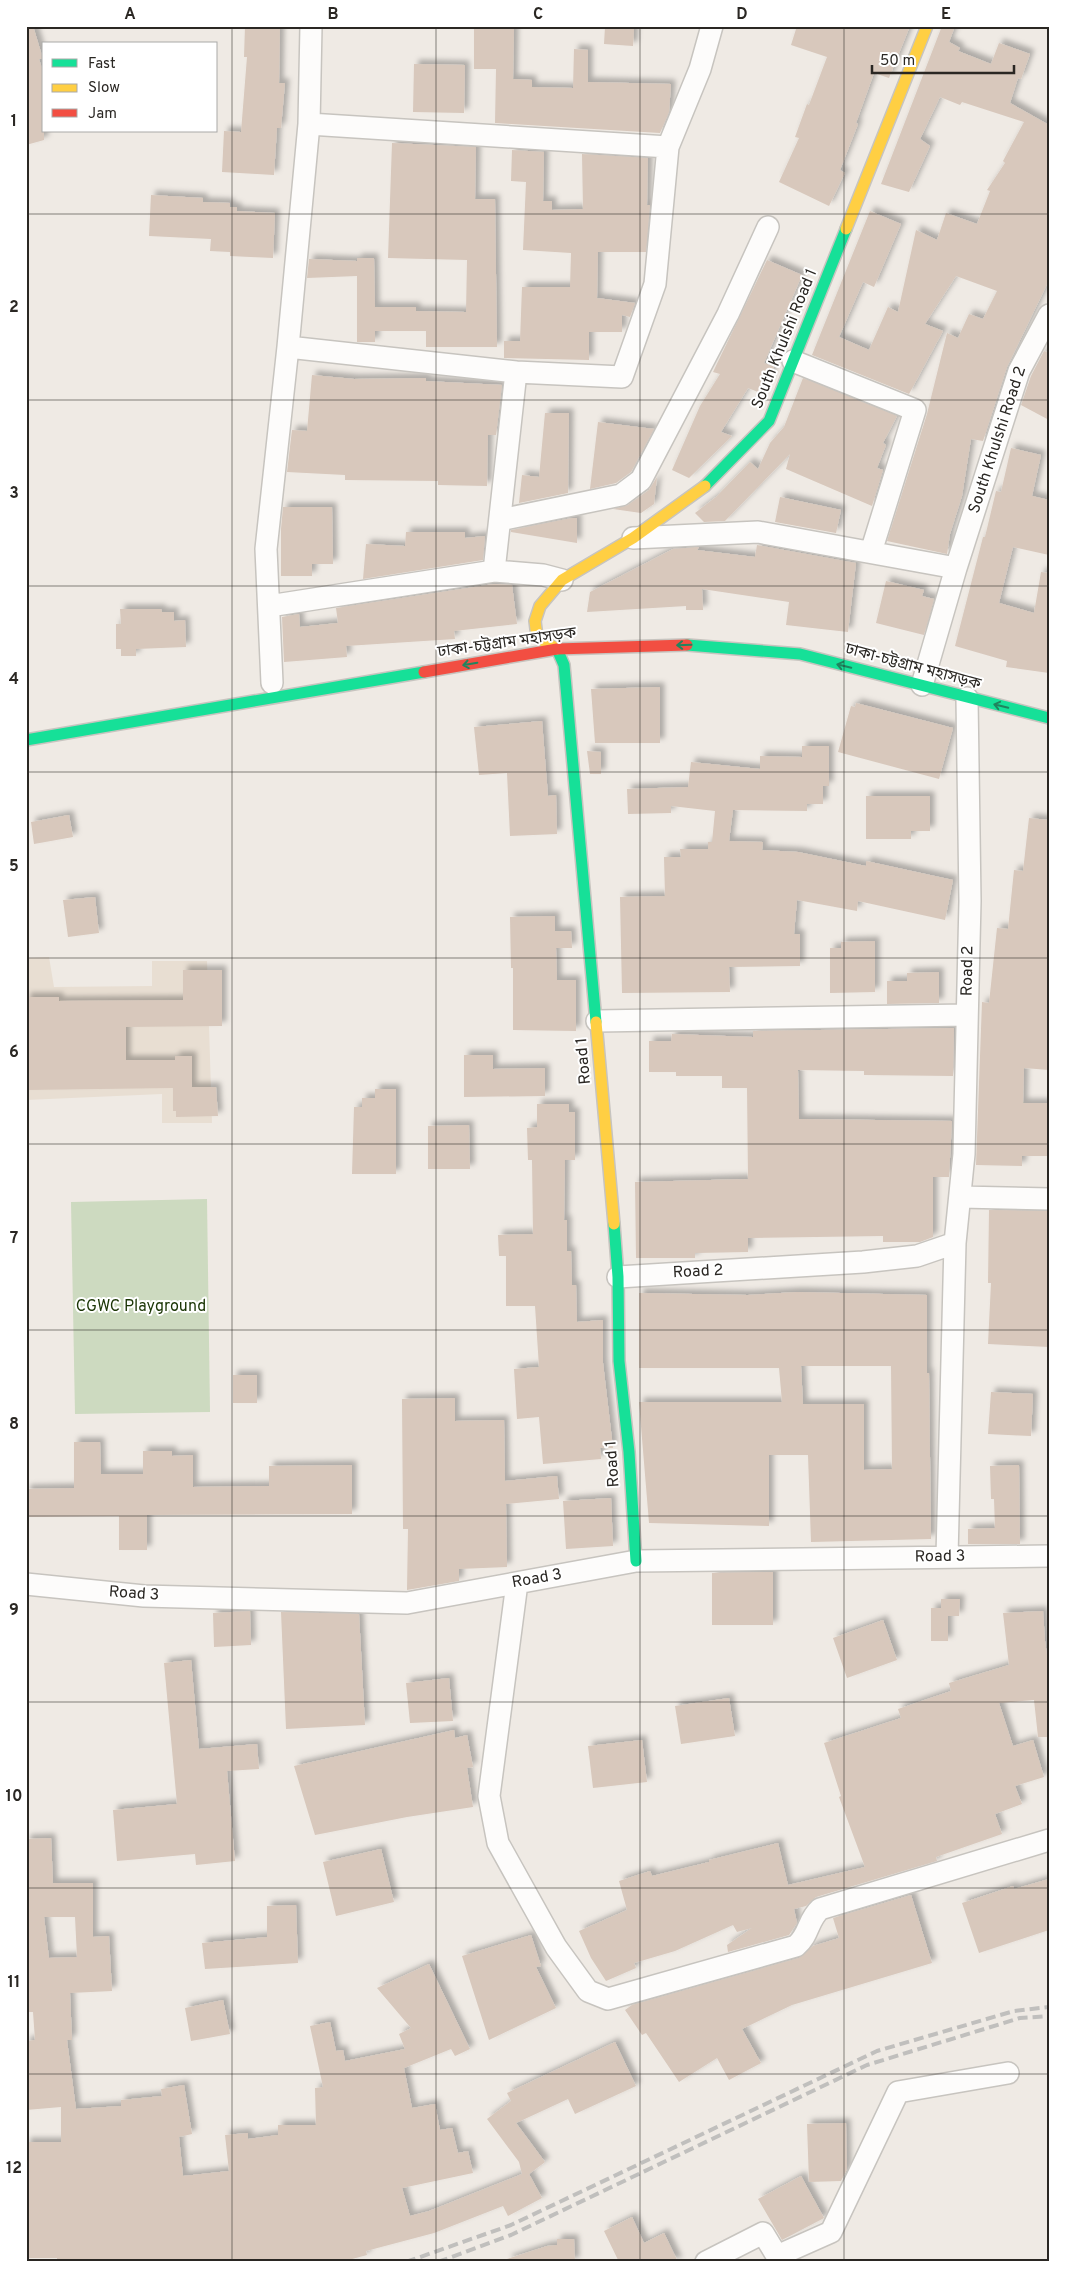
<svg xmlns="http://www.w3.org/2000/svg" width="1075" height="2288" viewBox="0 0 1075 2288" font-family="Overpass,'Noto Sans Bengali',sans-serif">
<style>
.built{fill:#e8ded2}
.park{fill:#cddac0}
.building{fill:#d8c8bc;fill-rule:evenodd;filter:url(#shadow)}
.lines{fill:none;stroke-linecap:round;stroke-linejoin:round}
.street-casing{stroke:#c7c4bf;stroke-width:24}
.fast-casing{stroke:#c7c4bf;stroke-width:14}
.slow-casing{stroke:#c7c4bf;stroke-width:14}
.jam-casing{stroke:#c7c4bf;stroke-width:14}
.street{stroke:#fdfcfb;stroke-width:21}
.fast{stroke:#16e098;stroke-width:11}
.slow{stroke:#ffcf43;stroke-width:11}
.jam{stroke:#f24e42;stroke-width:11}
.rail{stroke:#c0bfbd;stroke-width:4;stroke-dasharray:10 5;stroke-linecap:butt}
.oneway{stroke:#20845e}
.grid{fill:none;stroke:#2a2723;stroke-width:1;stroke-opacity:0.55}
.labels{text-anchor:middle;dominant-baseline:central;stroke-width:4;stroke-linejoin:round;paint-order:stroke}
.street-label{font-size:16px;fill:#2a2723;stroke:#fff}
.park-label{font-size:16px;fill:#1a3504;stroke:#fff}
.neatline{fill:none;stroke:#2a2723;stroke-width:2}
.grid-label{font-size:16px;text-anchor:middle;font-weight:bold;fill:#2a2723}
</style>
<defs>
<filter id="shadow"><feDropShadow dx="4.5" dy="-4.5" stdDeviation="2.5" flood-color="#0004"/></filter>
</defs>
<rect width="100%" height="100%" fill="#efeae4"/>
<path class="built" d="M49,957L54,987L152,986V961H207L212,1123H162V1094L26,1100V958Z"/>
<path class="park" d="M207,1199L210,1412L75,1414L71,1202Z"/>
<path class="building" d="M26,26H33L43,59H39L44,75V140L26,145Z
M245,26H280L279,83H285L281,128H277L274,175L222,172L224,131L241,132L247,57H244Z
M474,26H514L513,79L532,80V87L573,88L574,49L588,50V82L671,84L669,112L660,133L495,123L496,69H474Z
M797,26H910L889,78L874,73L856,123L858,124L840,170L845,173L829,206L779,182L799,138L795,137L807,104L809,105L827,57L791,45Z
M942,26H955L949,42L960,48L958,51L991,64L999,43L1030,54L1021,79L1018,78L1010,103L1049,125V280L1007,367L983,441L971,439L962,496L950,534L947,554L887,541L927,414L947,333L958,338L969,314L983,319L997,291L956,276L925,324L943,331L909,394L812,355L870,211L901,224L874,287L863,282L839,337L869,350L888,307L898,312L916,230L937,240L946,213L977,224L990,191L987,190L1005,163L1003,161L1024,122L962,102L960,105L940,97L920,139L930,146L909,192L881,184Z
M605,27L634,29L633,46L604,44Z
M414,64L465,65L464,113L413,112Z
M392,143L476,147L475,199H495L497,347H426V331H375V342H357V276L307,278L309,259L357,261V258H374L375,307H416V311L466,312L467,260L388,258Z
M512,150L544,152L543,201H552V210L583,209L582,154L648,158L647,205H650L646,252H598L597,298L635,303L630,317L622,315V332H589V360L504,358V341H520L522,287H570L571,253L523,250L526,182L511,181Z
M151,195L203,198V202L230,203V207H237V211L275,213L273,258L230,256V252L210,251L211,239L149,236Z
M767,260L802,275L764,363L774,367L767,384L763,382L758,392L748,388L721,432L732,436L689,478L672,470L700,406L720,374L713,372Z
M1044,351L1049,353V420L1021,405L1031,376Z
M312,375L354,379L426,378V381L502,385L496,435H488L487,486L438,485V481L345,480V475L287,472L292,430L307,431Z
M803,378L897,416L883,443L886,445L877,468L883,470L872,506L786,469L790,454L725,521L704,522L695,513L716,497L750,462L758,469L770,443L784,427Z
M545,413H569L568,493L519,503L522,475L539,477Z
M598,422L654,429L631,472L616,483L590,489Z
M1011,448L1041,455L1032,496L1049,500V555L1013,547L999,603L1034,613L1041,572L1049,573V673L1006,667L1007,661L955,646L983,537H985L996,491L1001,492Z
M657,477L654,504L641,513L613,509L628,505L649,490Z
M780,497L841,510L836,533L775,522Z
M283,507H332L333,564H312V576H281V529Z
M572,518H577V543L511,532V530Z
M406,532H465V538L485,536L483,560L363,579L366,544L405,546Z
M757,545L856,563L848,632L786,625L789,602L702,589L703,610H686V606L587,612L590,592L673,549L699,547L697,550L755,557Z
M886,581L924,590L922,596L934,599L924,635L876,623Z
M494,584L512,585L517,624L454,631L455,639L346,646L347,657L284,662L282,617L299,614L300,627L338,623L336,608Z
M120,609H161L162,612H174V621L185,620L186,647L136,649V656H121V649H116V624H121Z
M660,687V743H595L591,689Z
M856,703L953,728L939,779L838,752L851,706L855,707Z
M542,721L548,796L556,795L557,834L510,836L507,773L479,775L474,727Z
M802,746H829V786H823V804H807V811L733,810L729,841L763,842L762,850L798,852L866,866V861L953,880L945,920L858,901L857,911L797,900L794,934H800V966L729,967L730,992L622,993L620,897L665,896L664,857H681L680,849H708V842H712L715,811L671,806V813L628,814L627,789L688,787L691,762L760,769V756L802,757Z
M587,751L601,752V774H590Z
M866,796H930V831H911V839H866Z
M69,815L73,837L34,844L31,822Z
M1029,818L1049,820V1070L1024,1068L1023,1103H1049V1156H1022V1166L976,1165L982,1002L989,1003L997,928L1008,929L1014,870L1023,871Z
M95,897L99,933L68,937L63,900Z
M555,916V931H571L572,948H556L557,980H576V1031L513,1030V968H511L510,917Z
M875,941V992L830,993V948H841V942Z
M183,970H222V1026L126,1027V1060H175V1056H192V1087H216L218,1116L176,1117V1111H173V1088L26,1090V997H59V1001L183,1000Z
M939,972V1003L887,1004V981H907V973Z
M954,1028L953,1076L864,1075V1071L798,1070L799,1119L952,1121L949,1177H933V1237L920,1242H883V1236L748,1238V1252L695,1253V1258H636L635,1182L748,1179L747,1088H722V1076H676V1072H649V1041H671L672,1034L753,1037V1031Z
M464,1055H493V1069L545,1068V1096L464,1097Z
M375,1089H396V1174H352L354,1107H362V1098H375Z
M537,1104H569V1112H575V1160H565L564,1220H567V1251H571L572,1285H576L577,1322L603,1320V1363L613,1448H600L601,1459L543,1464L539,1417L517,1419L514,1369L539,1367L535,1306H506V1256H499L498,1235L533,1234L532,1160H528L527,1128L537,1127Z
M469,1125L470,1169H428V1126Z
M989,1210L1049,1211V1347L988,1344L991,1283H988Z
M797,1292L927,1295V1373H929L931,1539L811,1542L808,1455H769V1526L649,1523L639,1402H782L779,1368H639V1293L748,1295ZM801,1366H891L892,1469L864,1470V1404H803Z
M233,1375H257V1403H233Z
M991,1392L1033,1394L1031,1436L988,1434Z
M455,1398V1421L504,1420L505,1481L557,1476L559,1499L506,1504L507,1567L459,1569V1581L407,1590L408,1529H403L402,1399Z
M74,1442H100L101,1474H143V1451H172V1456L193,1455V1487L269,1486V1466L352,1465V1514L147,1515V1550H119V1516L26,1517V1489L74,1488Z
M1019,1465L1020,1544H968V1529L995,1528L994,1499H991L990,1466Z
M611,1498L613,1546L566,1549L563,1501Z
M773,1572V1625H712V1573Z
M941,1599H960L959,1616H948V1641H931V1608H941Z
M250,1611L251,1645L214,1647L213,1613Z
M1043,1611L1045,1641L1047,1655H1049V1737H1038L1034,1700L999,1703L1013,1746L1033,1740L1044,1777L1015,1786L1022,1804L995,1814L1002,1834L936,1857L937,1861L816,1897L806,1906L794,1909L797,1923L789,1935L728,1952L727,1945L752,1928L737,1932L733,1925L675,1951L634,1963L636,1968L606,1981L591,1958L579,1931L627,1910L619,1881L650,1871L652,1876L709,1862V1860L778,1843L788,1885L865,1867L839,1797L841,1796L824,1743L901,1718L898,1709L951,1691L949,1683L1009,1665L1003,1613Z
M281,1612L359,1614L365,1725L286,1729Z
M883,1620L897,1660L847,1678L833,1638Z
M191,1660L199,1749L257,1744L259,1769L227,1771L235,1861L196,1865L195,1854L117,1861L113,1810L177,1804L164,1663Z
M449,1678L453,1721L410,1723L406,1683Z
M729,1698L735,1736L681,1744L675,1706Z
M454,1730L455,1738L467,1735L473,1767L467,1768L473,1807L407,1817L315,1835L294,1766Z
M642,1740L647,1782L593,1788L588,1746Z
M51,1838L53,1883H93V1937L109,1936L112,1991L70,1993L72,2040H67L76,2109L121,2106V2100L162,2096L161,2089L184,2085L192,2134L179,2137L183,2176L229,2171L225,2135L248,2133V2139L278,2135V2125H316L315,2088L323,2087L310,2026L330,2022L336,2051L343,2050L345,2061L405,2049L399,2034L411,2028L377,1988L429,1964L470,2049L455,2056L451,2049L404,2068L412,2108L435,2104L440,2130L452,2128L458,2153L468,2151L473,2173L402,2188L410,2216L429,2211L522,2174L519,2162L487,2119L511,2101L507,2093L615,2042L636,2086L575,2114L568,2099L516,2123L545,2162L529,2174L542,2198L508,2216L503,2206L434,2233L366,2251L367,2255L341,2262H57V2258H27L26,2142H61V2107L26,2110V2041L35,2040L33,2012H26V1839ZM44,1917H75L77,1957L49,1958Z
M381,1849L394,1902L336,1916L323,1862Z
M1049,1879V1930L979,1953L962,1903L1013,1886L1014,1889Z
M911,1895L932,1963L792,2005L742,2029L761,2063L729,2080L717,2058L679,2082L646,2033L642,2035L625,2010L632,2005L799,1958L813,1946L839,1938L833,1918Z
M296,1905L298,1963L205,1969L202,1943L267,1937V1906Z
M531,1935L541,1966L536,1967L556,2008L489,2040L462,1956Z
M223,2000L230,2034L191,2041L185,2008Z
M846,2123L847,2169L841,2181L809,2182L807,2124Z
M801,2176L824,2218L782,2240L758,2199Z
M632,2217L644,2243L664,2233L678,2262H619L604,2231Z
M557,2239H574L575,2262H508L507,2259L547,2246L557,2245Z"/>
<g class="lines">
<defs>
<path id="street" d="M309,124L668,147
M288,347L516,372L622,377L655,284L668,147L700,69L712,26
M793,361L915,410L871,552
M500,520L621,495L641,480L728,314L768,227
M633,538L758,532L956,568L922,685
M956,568L1019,371L1049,315
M494,571L543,575L562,580
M269,606L494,571L516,372
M272,683L266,549L288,347L309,124L311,26
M597,1021L967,1015
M960,1197L1049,1199
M618,1277L863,1262L917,1256L955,1243L964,1154L970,901L967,698
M947,1556L955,1243
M517,1583L489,1796L498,1843L556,1947L588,1991L608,1999L796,1946C810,1934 807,1921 820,1909L1049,1840
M26,1584L144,1596L407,1603L636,1561L1049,1556
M706,2262L763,2233L777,2256L831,2232L898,2092L1008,2073"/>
<path id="fast" d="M705,486L769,421L846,229
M687,645L800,654L1049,718
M557,649L564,665L596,1022
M26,740L424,672
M614,1224L618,1277L619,1361L629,1452L636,1561"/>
<path id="slow" d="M846,229L927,26
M557,649L537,637L535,621L540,606L562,580L633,538L705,486
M596,1022L614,1224"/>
<path id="jam" d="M424,672L557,649L687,645"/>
</defs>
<use href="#street" class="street-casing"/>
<use href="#fast" class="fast-casing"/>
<use href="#slow" class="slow-casing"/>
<use href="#jam" class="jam-casing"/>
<use href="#street" class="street"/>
<use href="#fast" class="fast"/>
<use href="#slow" class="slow"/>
<use href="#jam" class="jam"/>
<path class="rail" d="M406,2262L511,2225L877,2051L1014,2011L1049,2007
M438,2262L511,2235L867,2065L1020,2018L1049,2016"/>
</g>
<defs><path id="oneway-shaft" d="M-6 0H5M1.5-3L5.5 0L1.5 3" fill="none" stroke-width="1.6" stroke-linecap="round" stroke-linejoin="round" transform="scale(1.25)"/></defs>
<g class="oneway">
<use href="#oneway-shaft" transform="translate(684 645) rotate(178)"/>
<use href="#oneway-shaft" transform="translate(470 664) rotate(170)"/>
<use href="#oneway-shaft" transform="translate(844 666) rotate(-166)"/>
<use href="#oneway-shaft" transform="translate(1001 706) rotate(-166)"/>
</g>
<path class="grid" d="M232,26V2262M436,26V2262M640,26V2262M844,26V2262M26,214H1049M26,400H1049M26,586H1049M26,772H1049M26,958H1049M26,1144H1049M26,1330H1049M26,1516H1049M26,1702H1049M26,1888H1049M26,2074H1049"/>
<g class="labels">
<g class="street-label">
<text transform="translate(785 339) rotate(-68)">South Khulshi Road 1</text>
<text transform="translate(998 440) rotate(-72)">South Khulshi Road 2</text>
<text transform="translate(507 643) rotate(-8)">ঢাকা-চট্টগ্রাম মহাসড়ক</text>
<text transform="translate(913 667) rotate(15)">ঢাকা-চট্টগ্রাম মহাসড়ক</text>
<text transform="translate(968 971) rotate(-89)">Road 2</text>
<text transform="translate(584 1061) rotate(-95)">Road 1</text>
<text transform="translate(698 1272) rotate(-3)">Road 2</text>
<text transform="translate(613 1464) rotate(-94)">Road 1</text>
<text transform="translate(940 1557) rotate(-1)">Road 3</text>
<text transform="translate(537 1579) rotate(-10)">Road 3</text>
<text transform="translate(134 1594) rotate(4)">Road 3</text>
</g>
<g class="park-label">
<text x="141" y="1307">CGWC Playground</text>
</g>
</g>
<rect width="1075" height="2288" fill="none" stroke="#ffffff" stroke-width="55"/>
<rect x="42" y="42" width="175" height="90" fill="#ffffff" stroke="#aaa9a7"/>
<rect x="52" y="59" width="25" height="8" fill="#16e098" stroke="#aaa9a7"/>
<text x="88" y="68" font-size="15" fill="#2a2723">Fast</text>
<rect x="52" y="84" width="25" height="8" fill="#ffcf43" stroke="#aaa9a7"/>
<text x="88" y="92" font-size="15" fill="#2a2723">Slow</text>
<rect x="52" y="109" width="25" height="8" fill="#f24e42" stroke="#aaa9a7"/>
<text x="88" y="118" font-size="15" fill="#2a2723">Jam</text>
<path d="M872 65v8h142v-8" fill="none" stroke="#2a2723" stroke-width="2.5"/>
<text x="880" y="65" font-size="15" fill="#2a2723" stroke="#ffffff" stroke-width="4" paint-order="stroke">50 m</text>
<rect x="28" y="28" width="1020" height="2232" class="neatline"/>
<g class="grid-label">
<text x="130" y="19">A</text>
<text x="333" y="19">B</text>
<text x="538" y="19">C</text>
<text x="742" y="19">D</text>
<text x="946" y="19">E</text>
<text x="14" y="126">1</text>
<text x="14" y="312">2</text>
<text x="14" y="498">3</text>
<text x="14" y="684">4</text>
<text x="14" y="871">5</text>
<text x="14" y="1057">6</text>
<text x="14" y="1243">7</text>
<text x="14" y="1429">8</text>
<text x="14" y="1615">9</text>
<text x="14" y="1801">10</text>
<text x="14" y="1987">11</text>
<text x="14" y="2173">12</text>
</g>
</svg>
